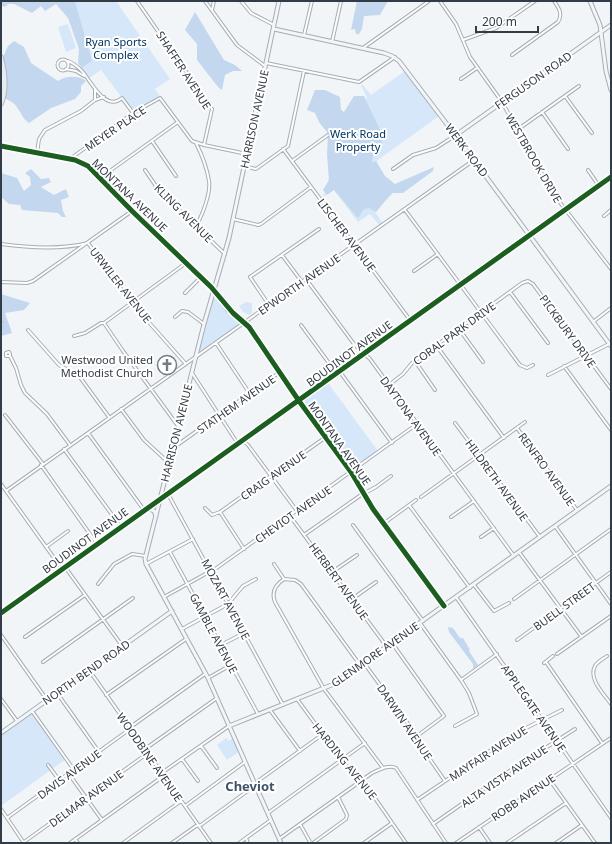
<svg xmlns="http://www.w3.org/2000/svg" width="612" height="844" viewBox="0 0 612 844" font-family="'Noto Sans',sans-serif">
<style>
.green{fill:#d6e7f9}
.forest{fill:#c3d7ef}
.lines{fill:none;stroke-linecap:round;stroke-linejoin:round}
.stream{stroke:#adc6e2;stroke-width:1}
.street-casing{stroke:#a7adb3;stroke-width:4}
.secondary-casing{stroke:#a7adb3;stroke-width:5}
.primary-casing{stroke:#acb7c3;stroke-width:5.5}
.street{stroke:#fdfefe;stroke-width:2}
.secondary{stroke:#f2f5f9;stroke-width:3}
.primary{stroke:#e7ecf3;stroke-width:3.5}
.cycleway-casing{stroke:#fff;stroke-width:8}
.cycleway{stroke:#1b5e20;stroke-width:5}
.labels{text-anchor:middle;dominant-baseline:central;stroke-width:4;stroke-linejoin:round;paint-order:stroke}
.park-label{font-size:11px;fill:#003362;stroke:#fff}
.street-label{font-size:11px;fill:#323c46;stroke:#fff}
.poi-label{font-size:11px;fill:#323c46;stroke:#fff;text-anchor:end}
.quarter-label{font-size:13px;font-weight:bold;fill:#3f536b;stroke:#fff}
</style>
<rect width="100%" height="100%" fill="#f2f5f8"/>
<path class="green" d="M75,1H116L170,79L155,89L161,98L133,113L101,70L88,79L80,70L92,61Z
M68,24L76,48L66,52L58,27Z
M405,71L439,116L371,165L393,194L373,209L382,222L379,225L370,214L358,222L330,185L324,199L322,198L327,188L329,177L327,127L367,98L361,85L362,84L371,95Z
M214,299H217L239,323L238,325L200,351L199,349L212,302Z
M246,302L252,303V313L249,315L243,312L239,306Z
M328,383L378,451L352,471L301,402Z
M32,711L66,759L1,806V733Z
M234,737L240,751L227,760L217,745L226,738L229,741Z"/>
<path class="forest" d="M1,1H75L92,61L82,68L78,63L79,49L68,18L56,4L45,11L41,6L32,13L14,4H8L5,7L1,5Z
M357,1H388L380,15L364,16L362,29L359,34H356L355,29L351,30Z
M195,12L224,60L235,65L242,71H233L225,75L222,90L218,87L197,60V44L185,30Z
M14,41L24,47L31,63L58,81C65,76 79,75 86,81L81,86V92L75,99L51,108L29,123C19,116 21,105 6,99V72L3,57L8,46Z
M315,90H325L340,97L341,110L344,112L354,96H364L380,130L382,145L373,155L372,163L376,161L385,176L395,184L434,167L433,171L403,193H392L376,212L369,208L364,209L358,218L334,190L327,195L323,190L329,180L327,155L328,138L327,132L319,122L315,113L307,110Z
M31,169L41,179L49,178L51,182L41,187L54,195L66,189L69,197L61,200L63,211L66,217H62L58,213L22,210L20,205L9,204L1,197V173L17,178L24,191L31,185L30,177L25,173Z
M1,294L30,303L24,310L5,313L12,333L1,336Z
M448,627L453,628L460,638H463L470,650L469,651L478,665L473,669V664L449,632Z"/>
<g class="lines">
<path class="stream" d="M1,320L4,323"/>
<defs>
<path id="street" d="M137,1L212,109L204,145
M205,1L237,45L265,66
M241,1L251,13L274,25
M440,1L456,24L470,57L502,102L552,192L611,269
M212,10L214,1
M304,35L312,1
M463,40L496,28L535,1
M332,42L341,1
M363,48L429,1
M512,55L558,22C563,14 559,8 554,1
M57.5 65a5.5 5.5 0 1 1 11 0a5.5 5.5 0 1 1-11 0Z
M68,61C73,63 77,66 81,70C90,79 105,113 122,98L133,113
M266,63L359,82L395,57
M66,69L76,71L84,76
M461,79L477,68
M565,96L592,133
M95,100V89
M542,112L568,149
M517,130L579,86
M152,141L176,176
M283,149L410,320
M37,153L39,139L45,130L81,111L95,100L104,97
M70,159L133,113L160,98L192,141L204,145L247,154
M292,161L328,135
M244,166L256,169L288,146L304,71
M393,169L413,155L436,148L456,135
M145,170L160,192L225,254
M588,170L599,186
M100,178L178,122
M405,210L520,365L527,368L533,365
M604,216L611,210
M233,219L258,225L261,224L311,187
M196,226C202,216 211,193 209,181C207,168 202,155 196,143
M1,244C30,248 60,250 88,243L129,300L185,363
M282,255L302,282
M414,271L438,254
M306,279L354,344L370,359L514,556
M1,282L27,283L33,281L132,211
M510,292L548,343
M185,293L201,277
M269,305L250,277L319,229
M175,317L182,311L188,312L204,324
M593,322L611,308
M104,323L123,351L178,426
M301,325L337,374
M459,329L483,362
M28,330L59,365L79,376L109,417
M74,336L85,333L101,323H104L186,263
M216,343L250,394
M436,345L504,438
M10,356H6V353L9,352L10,354V356L16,368L21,385L25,393L47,414L70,445
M415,361L435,390
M564,366L611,430
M340,372L392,443
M192,373L238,444
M548,375L609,344
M389,385L403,374L412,363L522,283L528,281L533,284L611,389
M121,409L144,440L169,463
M5,415L43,464
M455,423L540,537
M517,428L577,510
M88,433L144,510
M243,441L248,445L297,511
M173,448L280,372
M64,449L121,527
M41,465L97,544
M1,484L62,569
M6,491L474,160
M168,494L283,705
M421,497L525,422
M409,505L470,588
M205,508L212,515L220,512L326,437
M220,512L244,549
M290,516L387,647
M451,517L474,501
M383,524L416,500
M353,525L423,621
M555,526L611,604
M304,535L361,495L376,487L391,476
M481,537L494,528
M46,547L68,531
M170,552L258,714
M519,552L581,636
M146,564L193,539
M274,564L284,579
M65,567L123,647
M332,572L357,555
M284,579C275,585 271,592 275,602L324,689L383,768
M284,579L295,580L301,584L360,665
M98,584L114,564L132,554L146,556
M474,585L494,611L509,603
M164,597L209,572H211L417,424
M456,597L611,818
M352,599L376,582
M514,599L611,529
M420,623L461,680L469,693L477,714L455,726
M182,629L228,604L243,586L256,579
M1,635L47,700
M25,637L85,595
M517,640L611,572
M392,643L444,716L417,736
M221,645L244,633
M557,654L611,616
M607,656C603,659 597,662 595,666C588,679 604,694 611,704
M43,662L133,598
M546,662L602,743
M364,663L417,736L424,747L427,755L445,781
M544,663L553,656
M89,670L211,843
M208,678L231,665
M461,680L497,654
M57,693L99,752
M106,695L186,639
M1,699L17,721
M297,699L350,771L358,774L361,778L406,843
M270,710L300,751
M32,711L74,770
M129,728L205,674
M201,746L217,768
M145,749L217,698
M182,759L198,781
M48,765L59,780
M69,774L102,820
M549,779L595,843
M417,800L518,732L562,710
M185,806L245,762
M1,809L24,843
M268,813L365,743
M7,818L130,729
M300,824L310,842L312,843
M433,824L508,772L575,729
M479,827L490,843
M246,838L248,843
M75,839L78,843
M279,839L372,773C379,770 389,764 396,768L446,843
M24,842L148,753
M70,843L162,777L163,772L229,726
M123,843L181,801
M172,843L196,826L201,825L253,787L258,781L323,734
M239,843L271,820
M313,843L346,819L347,815L338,797
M364,843L392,823
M456,843L611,738
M507,843L566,803
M556,843L582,825"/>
<path id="secondary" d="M279,1L229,238L204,324L145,559L146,564L208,678L281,843
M590,1L600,25L606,71L611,90
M274,29L384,53L392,56L399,61L465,148L611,346
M456,135L611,25
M1,146L75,160L88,166L132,211L211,287L233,313L249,327L299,401L351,472L373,509L444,606
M223,303L228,310L233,313
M147,508L154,511L156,516
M1,613L611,177
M229,726L334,684L611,486
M1,733L172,611"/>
<path id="primary" d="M1,57C5,72 7,90 1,104
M1,98L2,74"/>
</defs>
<use href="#street" class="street-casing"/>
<use href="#secondary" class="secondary-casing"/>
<use href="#primary" class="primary-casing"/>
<use href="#street" class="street"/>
<use href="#secondary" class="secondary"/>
<use href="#primary" class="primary"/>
<defs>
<path id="cycleway" d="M1,146L75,160L88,166L132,211L211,287L233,313L249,327L299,401L351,472L373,509L444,606
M1,613L611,177"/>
</defs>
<use href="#cycleway" class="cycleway-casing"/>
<use href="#cycleway" class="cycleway"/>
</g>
<defs>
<symbol id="church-ring" viewBox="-11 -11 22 22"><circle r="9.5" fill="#fff" stroke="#757d84" stroke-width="1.5"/><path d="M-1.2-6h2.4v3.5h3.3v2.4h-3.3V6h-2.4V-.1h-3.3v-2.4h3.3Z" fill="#757d84"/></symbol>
</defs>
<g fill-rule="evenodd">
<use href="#church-ring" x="156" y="354" width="22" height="22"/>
</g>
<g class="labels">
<g class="park-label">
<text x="116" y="41">Ryan Sports<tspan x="116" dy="13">Complex</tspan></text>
<text x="358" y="133">Werk Road<tspan x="358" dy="13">Property</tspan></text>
</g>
<g class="street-label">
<text transform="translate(184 70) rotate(57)">SHAFFER AVENUE</text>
<text transform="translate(533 80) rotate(-35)">FERGUSON ROAD</text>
<text transform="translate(254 119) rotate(-78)">HARRISON AVENUE</text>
<text transform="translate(115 128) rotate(-34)">MEYER PLACE</text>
<text transform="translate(467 150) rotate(53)">WERK ROAD</text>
<text transform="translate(534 158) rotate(60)">WESTBROOK DRIVE</text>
<text transform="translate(130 195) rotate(44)">MONTANA AVENUE</text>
<text transform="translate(184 213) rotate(45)">KLING AVENUE</text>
<text transform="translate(347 235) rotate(53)">LISCHER AVENUE</text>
<text transform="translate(299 284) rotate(-35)">EPWORTH AVENUE</text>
<text transform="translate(121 285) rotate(52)">URWILER AVENUE</text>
<text transform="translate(568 331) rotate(54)">PICKBURY DRIVE</text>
<text transform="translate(454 333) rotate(-36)">CORAL PARK DRIVE</text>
<text transform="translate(349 353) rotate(-36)">BOUDINOT AVENUE</text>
<text transform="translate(236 404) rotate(-35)">STATHEM AVENUE</text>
<text transform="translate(411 416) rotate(54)">DAYTONA AVENUE</text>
<text transform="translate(176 433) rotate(-76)">HARRISON AVENUE</text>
<text transform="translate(340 443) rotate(55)">MONTANA AVENUE</text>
<text transform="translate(547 469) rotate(54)">RENFRO AVENUE</text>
<text transform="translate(273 475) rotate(-35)">CRAIG AVENUE</text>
<text transform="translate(497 480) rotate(54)">HILDRETH AVENUE</text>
<text transform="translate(293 514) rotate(-35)">CHEVIOT AVENUE</text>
<text transform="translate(85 540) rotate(-36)">BOUDINOT AVENUE</text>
<text transform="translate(339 581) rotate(54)">HERBERT AVENUE</text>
<text transform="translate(226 599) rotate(62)">MOZART AVENUE</text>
<text transform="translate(564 606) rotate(-36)">BUELL STREET</text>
<text transform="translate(214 633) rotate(62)">GAMBLE AVENUE</text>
<text transform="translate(375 654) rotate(-35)">GLENMORE AVENUE</text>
<text transform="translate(86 672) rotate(-35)">NORTH BEND ROAD</text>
<text transform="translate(534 708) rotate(55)">APPLEGATE AVENUE</text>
<text transform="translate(405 722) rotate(56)">DARWIN AVENUE</text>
<text transform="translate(488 753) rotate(-33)">MAYFAIR AVENUE</text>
<text transform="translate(150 757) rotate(55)">WOODBINE AVENUE</text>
<text transform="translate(345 761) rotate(51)">HARDING AVENUE</text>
<text transform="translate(69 774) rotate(-36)">DAVIS AVENUE</text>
<text transform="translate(504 776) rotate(-34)">ALTA VISTA AVENUE</text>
<text transform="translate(523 797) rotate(-34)">ROBB AVENUE</text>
<text transform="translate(86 798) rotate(-36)">DELMAR AVENUE</text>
</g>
<g class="poi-label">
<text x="153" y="359">Westwood United<tspan x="153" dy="13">Methodist Church</tspan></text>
</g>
<g class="quarter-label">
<text x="250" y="786">Cheviot</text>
</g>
</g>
<rect width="612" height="844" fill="none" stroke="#323c46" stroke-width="4"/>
<path d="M476 26v6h62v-6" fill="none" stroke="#323c46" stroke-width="2"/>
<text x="482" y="26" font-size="12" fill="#323c46" stroke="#ffffff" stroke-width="3" paint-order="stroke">200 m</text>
</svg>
